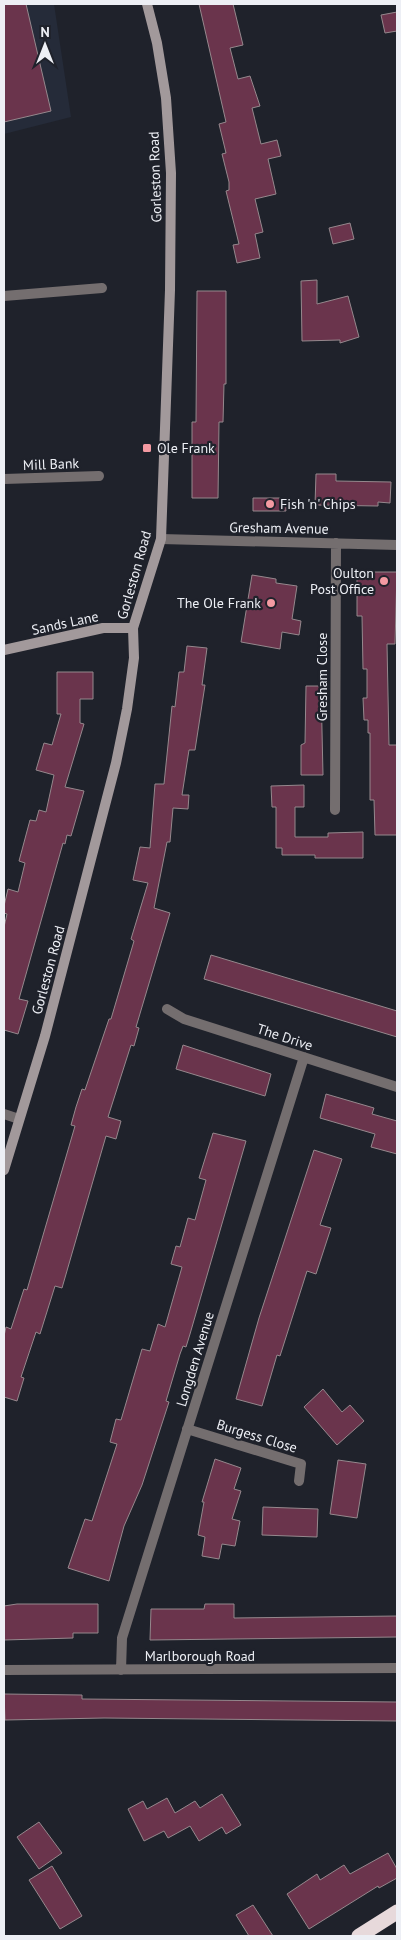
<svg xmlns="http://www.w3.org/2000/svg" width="401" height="1940" viewBox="0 0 401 1940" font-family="'PT Sans',sans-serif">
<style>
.built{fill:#252b39}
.building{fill:#6a344c;stroke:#95888d}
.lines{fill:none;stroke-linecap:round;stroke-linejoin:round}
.street{stroke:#746e6f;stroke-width:10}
.secondary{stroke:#a2999b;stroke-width:10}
.highway{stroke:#e7d9db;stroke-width:15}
.poi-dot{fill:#f49aa2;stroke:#1f222b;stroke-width:2}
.labels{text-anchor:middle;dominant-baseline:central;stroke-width:4.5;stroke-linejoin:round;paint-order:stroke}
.street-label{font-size:14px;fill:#edeff5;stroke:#1f222b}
.poi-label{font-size:14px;fill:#edeff5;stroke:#1f222b;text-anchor:start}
</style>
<rect width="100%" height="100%" fill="#1f222b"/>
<path class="built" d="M4,4H54L71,117L4,134Z"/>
<path class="building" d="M4,4H26L51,111L4,122Z
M199,4H233L243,45L230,48L238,79L250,76L260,106L252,108L261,144L277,140L281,156L268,159L276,194L255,199L263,232L255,234L260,258L237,263L233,245L239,244L226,191L229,190V182L222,154L226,153L219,124L226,122Z
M397,12V31L385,33L381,15Z
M350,223L354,239L333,244L329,228Z
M317,280V304L348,296L359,337L340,343V340L302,341L301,281Z
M197,291H226V384H224L223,422H219L218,498H192V422H196Z
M316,474H336V481L391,482L390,503L378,502V506L315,505Z
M253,498H286V511H253Z
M357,572H397L395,644H387L389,745H397V835H375L374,800H370V733H368V720H364L363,698H367V669H363L362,616H357Z
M252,575L276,579V583L297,586L292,619L301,621L299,635L282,632L280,649L241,642Z
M187,646L207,648L202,685H205L195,750H189L182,795H189L188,809L173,808L170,842H167L154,908L170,913L136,1027L139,1028L134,1046L131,1045L108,1117L121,1121L116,1139L106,1136L62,1288L55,1286L40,1334L36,1332L21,1377L24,1378L17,1401L4,1397V1336L6,1327L11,1329L24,1289L27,1290L75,1126L71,1125L76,1107L82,1089L85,1090L109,1019H111L134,941L131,939L148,883L133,880L140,847L150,848L155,784H164L172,706L175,707L179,672H184Z
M57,672H93V699H80V723L84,724L65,787L84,791L71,836L67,835L65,844L63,843L19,999L28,1001L18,1034L4,1030V927L7,914L4,913V906L8,889L18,892L25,863L19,861L30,820L36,821L39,810L46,812L54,775L36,770L44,743L52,745L61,714H57Z
M306,686H321L323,775H301V745L305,743Z
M304,785V807H295V837H328V833L363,832V858H315V855H282V848H276V807H272L271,786Z
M211,955L397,1011V1037L204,979Z
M183,1045L271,1074L265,1096L176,1069Z
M326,1094L374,1108L372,1114L397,1121V1154L371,1147L375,1134L320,1118Z
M213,1133L246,1141L190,1334L186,1347L183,1346L180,1354L166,1401L169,1402L142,1485L124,1526L109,1581L68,1568L85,1519L92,1521L117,1444L110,1442L116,1419L121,1420L142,1349L150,1351L158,1324L165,1327L182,1267L171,1264L176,1246L180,1247L188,1218L195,1220L206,1180L199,1178Z
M314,1150L342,1159L320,1225L331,1228L316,1274L307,1271L280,1356L277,1355L262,1406L236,1399L259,1318Z
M323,1389L342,1412L350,1405L364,1421L337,1445L304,1407Z
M215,1459L241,1468L234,1489L241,1491L232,1519L240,1521L235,1546L222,1544L219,1559L202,1556L205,1537L198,1535L204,1502H202Z
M338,1460L366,1464L357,1518L330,1514Z
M263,1507L318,1509L317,1537L262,1535Z
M17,1604H98V1633H73V1638L4,1640V1606Z
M205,1604H234V1618L397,1616V1637L150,1640L151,1609H204Z
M4,1694L82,1695V1699L397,1702V1721L104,1718L5,1720Z
M222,1794L241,1825L226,1834L222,1827L199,1841L190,1826L168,1838L164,1831L144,1841L128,1809L143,1801L147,1809L167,1798L175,1813L195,1801L200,1808Z
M39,1822L62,1853L39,1869L17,1837Z
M388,1853L397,1869V1878L379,1888L378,1886L309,1929L287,1894L317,1874L320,1880L344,1865L350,1874Z
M52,1866L82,1916L60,1929L29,1880Z
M253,1905L273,1936H249L236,1915Z"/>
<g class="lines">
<path class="street" d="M4,296L102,288
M4,479L99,476
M161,539L397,545
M335,810L336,543
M167,1009L184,1019L397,1087
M4,1114L19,1119
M187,1429L301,1464L299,1481
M4,1670L397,1668
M121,1670L122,1638L304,1057"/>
<path class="secondary" d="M4,650L103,628H133
M4,1170L45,1036L116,763L127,709L134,658L133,628L161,539L170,290L171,173L166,98L157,43L147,4"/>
<path class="highway" d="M359,1936L397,1912"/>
</g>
<g class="poi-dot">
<rect x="142" y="443" width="10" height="10" rx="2.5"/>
<circle cx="270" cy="504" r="5"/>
<circle cx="384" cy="581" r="5"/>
<circle cx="271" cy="603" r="5"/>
</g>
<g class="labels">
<g class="street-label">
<text transform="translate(155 177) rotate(-92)">Gorleston Road</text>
<text transform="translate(51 464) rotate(-2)">Mill Bank</text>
<text transform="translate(279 528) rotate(1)">Gresham Avenue</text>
<text transform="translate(134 575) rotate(-74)">Gorleston Road</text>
<text transform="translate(65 623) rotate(-12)">Sands Lane</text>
<text transform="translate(322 677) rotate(-90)">Gresham Close</text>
<text transform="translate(48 970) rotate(-75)">Gorleston Road</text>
<text transform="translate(285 1037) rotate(18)">The Drive</text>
<text transform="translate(195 1359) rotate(-73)">Longden Avenue</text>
<text transform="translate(257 1436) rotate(17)">Burgess Close</text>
<text x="200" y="1656">Marlborough Road</text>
</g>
<g class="poi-label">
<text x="157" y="448">Ole Frank</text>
<text x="280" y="504">Fish 'n' Chips</text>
<text x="374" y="573" text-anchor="end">Oulton<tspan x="374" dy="16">Post Office</tspan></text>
<text x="261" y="603" text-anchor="end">The Ole Frank</text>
</g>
</g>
<rect width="401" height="1940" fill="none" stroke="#edeff5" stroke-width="10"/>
<g transform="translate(45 45)" stroke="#1f222b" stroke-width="4" paint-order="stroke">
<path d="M0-4L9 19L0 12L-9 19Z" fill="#edeff5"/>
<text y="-8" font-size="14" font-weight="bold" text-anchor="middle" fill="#edeff5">N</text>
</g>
</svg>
